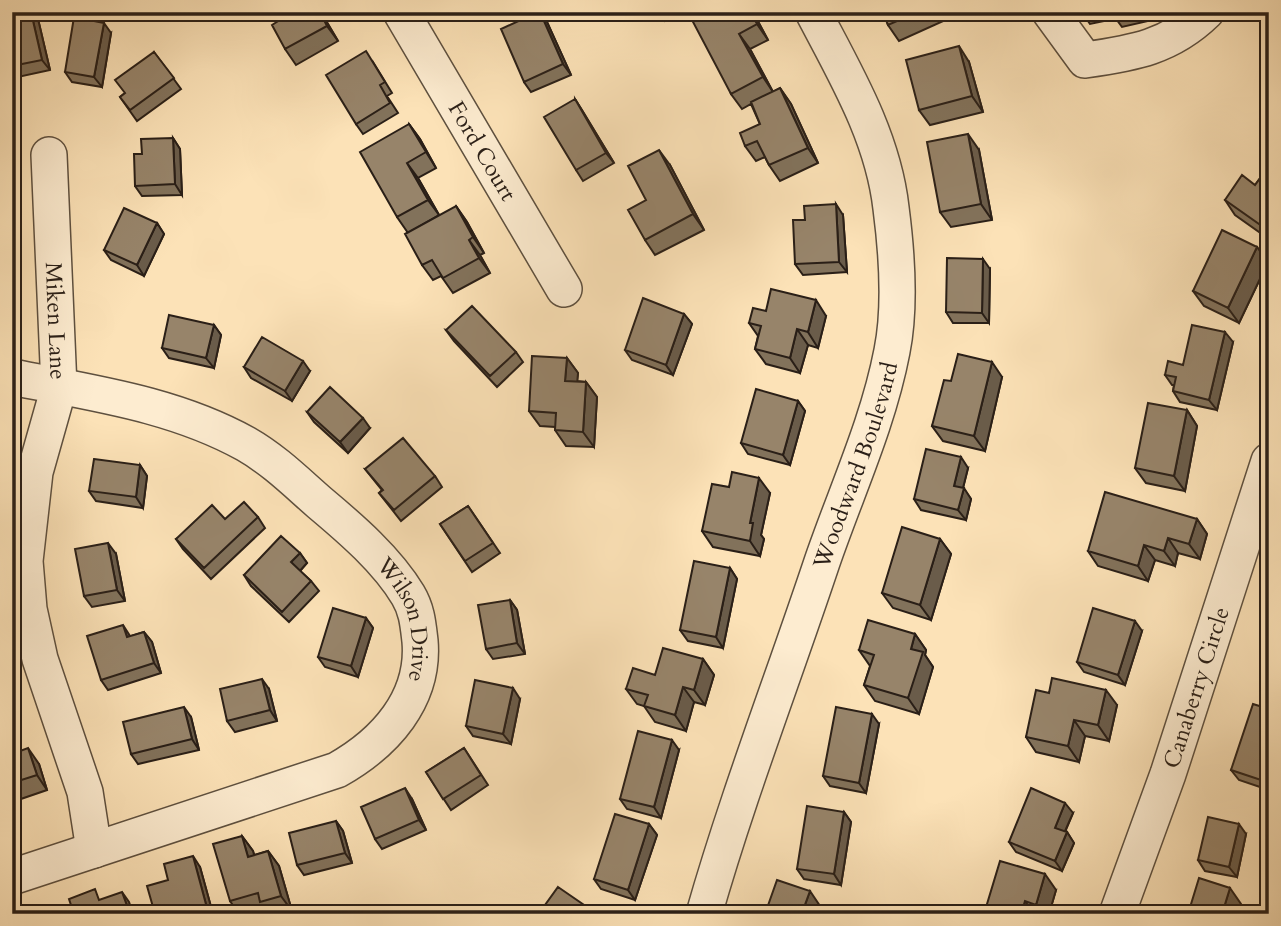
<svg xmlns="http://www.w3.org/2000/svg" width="1281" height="926" viewBox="0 0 1281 926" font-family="Cardo,serif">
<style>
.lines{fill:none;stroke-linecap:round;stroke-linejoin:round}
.minor-casing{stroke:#5e503f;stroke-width:38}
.minor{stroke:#fdecd0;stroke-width:35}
.wall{fill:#82725b;stroke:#2a1f17;stroke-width:2}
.shaded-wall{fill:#6a5c4a;stroke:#2a1f17;stroke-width:2}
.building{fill:#97846a;stroke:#2a1f17;stroke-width:2}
.labels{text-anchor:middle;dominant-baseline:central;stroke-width:6;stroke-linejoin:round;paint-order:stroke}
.street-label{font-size:23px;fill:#2a1f17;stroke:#fdecd0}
</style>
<rect width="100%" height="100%" fill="#fce2b7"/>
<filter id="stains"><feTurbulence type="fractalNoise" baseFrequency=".00286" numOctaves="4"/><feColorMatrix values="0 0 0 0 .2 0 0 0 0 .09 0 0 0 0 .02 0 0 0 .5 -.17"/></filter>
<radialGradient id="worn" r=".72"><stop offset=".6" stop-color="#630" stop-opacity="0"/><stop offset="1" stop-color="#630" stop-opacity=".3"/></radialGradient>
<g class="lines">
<defs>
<g id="minor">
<path id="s1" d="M401,12L564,289"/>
<path d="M1050,12L1085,60C1134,53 1170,47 1206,12"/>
<path id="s2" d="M49,155L59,387L35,472L25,561L29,609L40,659L85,792L94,850"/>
<path id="s3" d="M12,377C92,393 174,404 246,444C274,460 296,482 320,503C351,529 387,560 408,595C417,610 418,624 420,641C425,699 385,743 337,770L12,877"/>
<path id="s4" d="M704,914C738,795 783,679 822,562C846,492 878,424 892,351C901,306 897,254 891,208C883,137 846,75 813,12"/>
<path id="s5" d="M1117,914L1168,774L1269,461"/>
</g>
</defs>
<use href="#minor" class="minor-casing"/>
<use href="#minor" class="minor"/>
</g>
<path class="wall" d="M17,12H33L38,19L50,70L18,77L12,70V13Z
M279,12H337L325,19L338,41L296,65L285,49L283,18Z
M659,12H682L665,21Z
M708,12H753L768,40L750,49L773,92L780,88L791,104L818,163L780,181L769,165L765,157L756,161L745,146L760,124L751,104L742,109L731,94Z
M883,12H948L950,18L899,41L888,25Z
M1085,12H1113L1114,19L1090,24L1086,18Z
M1113,12H1183V13L1122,27L1114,16Z
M547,22L571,75L531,92L524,82Z
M111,33L102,87L72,82L65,72Z
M154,52L181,89L137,121L120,97L125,93Z
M373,62L392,93L387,96L398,113L363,134L356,124Z
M969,62L983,112L930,125L919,110Z
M575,99L614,163L583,181L576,170Z
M409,124L420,139L436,168L418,178L439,215L408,233L397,217Z
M173,138L180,149L182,195L142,196L135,186L142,154Z
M979,150L992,220L951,227L940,212Z
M670,165L704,230L655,255L645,240L646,200Z
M1269,166V239L1235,215L1225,200L1255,185Z
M456,206L467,222L484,253L480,255L490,273L453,293L441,276L433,280L422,265Z
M843,215L847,272L803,275L795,264Z
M157,223L164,234L144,276L111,260L104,250Z
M1257,247L1268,262L1239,323L1204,306L1193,291Z
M990,269L989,323H953L946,312Z
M766,311L826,316L818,348L808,345L800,373L766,364L755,349L758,336L749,323Z
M684,314L692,324L673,375L632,360L625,350Z
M214,325L221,335L214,368L169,358L162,348Z
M446,330L516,352L523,362L497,387L454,341Z
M1233,342L1217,410L1180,402L1173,391L1174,385H1172L1165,375Z
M567,358L578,373L577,381L586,382L597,397L594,447L566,446L555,430V427L540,426L529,411Z
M244,367L310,371L292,401L251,378Z
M1002,377L985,451L943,441L932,426L951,381Z
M798,401L805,411L790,465L748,454L741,443Z
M1187,410L1197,426L1185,491L1146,483L1135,468Z
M307,412L370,428L348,453L314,422Z
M140,465L147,476L143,508L96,501L89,491Z
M968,468L963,488L971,499L966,520L921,510L914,499Z
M365,469L435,476L442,487L401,521L379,493L382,490Z
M729,487L770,493L761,535L764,539L760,556L713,547L702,531Z
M468,506L500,553L472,572L440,524Z
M258,517L265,528L211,579L183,549L176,539L225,519Z
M1197,519L1207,534L1200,559L1178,553L1175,566L1155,560L1148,581L1098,566L1088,551Z
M940,539L951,554L931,620L893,608L882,593Z
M300,553L307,563L300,571L311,581L319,591L289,622L251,586L244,575Z
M116,554L125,601L92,607L84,596Z
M730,568L737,579L723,648L688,641L680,630Z
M510,600L517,610L525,654L493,659L486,649Z
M366,618L373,628L358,677L325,667L318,657Z
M1142,631L1125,685L1084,672L1077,662Z
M144,632L152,642L161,673L108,690L101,680L131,636Z
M915,634L926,650L925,655L933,667L919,714L875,701L864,685L870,666L859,650Z
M703,659L714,675L705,705L694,702L686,731L655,722L644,706L637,704L626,689L655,675Z
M269,689L277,721L235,732L227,721Z
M1049,693L1117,705L1109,741L1085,736L1079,762L1036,752L1026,737Z
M520,699L511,744L473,736L466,726Z
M1269,709V790L1239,780L1231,770Z
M191,717L199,750L138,764L131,754Z
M879,724L866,793L830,786L823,776Z
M464,748L488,785L451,810L426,772Z
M679,750L661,818L627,809L620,799Z
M12,754L39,764L47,790L12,802Z
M412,799L426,830L382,849L375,839Z
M844,812L851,822L841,885L804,879L797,869Z
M1073,813L1065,832H1067L1074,843L1062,871L1016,852L1009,842Z
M336,821L343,831L352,863L304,875L297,865Z
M649,824L657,835L635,900L601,889L594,879Z
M1246,834L1237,877L1205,871L1198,860Z
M242,836L253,851L254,855L268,851L279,866L292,911L283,914H269L265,909L250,914H239L230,901Z
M200,867L213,914H155L168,880Z
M1056,890L1049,914H984Z"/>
<path class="shaded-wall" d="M31,12H33L38,19L50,70L42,60Z
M320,12L325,19L338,41L327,26Z
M540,12L547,22L571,75L563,64Z
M751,12H753L768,40L757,24Z
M104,23L111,33L102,87L94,77Z
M739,34L750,49L773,92L763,77Z
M959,46L969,62L983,112L972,96Z
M780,88L791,104L818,163L808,148Z
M575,99L582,110L614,163L606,153Z
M409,124L420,139L436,168L426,152Z
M968,134L979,150L992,220L981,204Z
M173,138L180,149L182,195L175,184Z
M659,150L670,165L704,230L693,214Z
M407,163L418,178L439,215L428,200Z
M836,204L843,215L847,272L839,262Z
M456,206L467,222L484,253L473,237Z
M157,223L164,234L144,276L137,265Z
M469,240L480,255L490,273L479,258Z
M1257,247L1268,262L1239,323L1228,308Z
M983,259L990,269L989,323L982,313Z
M816,300L826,316L818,348L808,332Z
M684,314L692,324L673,375L666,365Z
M214,325L221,335L214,368L206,358Z
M797,329L808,345L800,373L790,358Z
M1225,332L1233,342L1217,410L1209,400Z
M567,358L578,373L576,396L565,381Z
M303,361L310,371L292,401L285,391Z
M992,362L1002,377L985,451L974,436Z
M586,382L597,397L594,447L583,432Z
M798,401L805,411L790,465L783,455Z
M1187,410L1197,426L1185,491L1174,476Z
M363,418L370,428L348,453L340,442Z
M961,457L968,468L961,496L954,486Z
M140,465L147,476L143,508L136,497Z
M759,478L770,493L761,535L764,539L760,556L750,541V523Z
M964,488L971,499L966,520L958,510Z
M1197,519L1207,534L1200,559L1189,544Z
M1168,538L1178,553L1175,566L1164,551Z
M940,539L951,554L931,620L920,605Z
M108,543L116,554L125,601L117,590Z
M1144,545L1155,560L1148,581L1138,566Z
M300,553L307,563L298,573L291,562Z
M730,568L737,579L723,648L716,637Z
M510,600L517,610L525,654L517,643Z
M366,618L373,628L358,677L351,666Z
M1135,621L1142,631L1125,685L1118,675Z
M123,625L130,636L134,648L127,637Z
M144,632L152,642L161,673L154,663Z
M915,634L926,650L925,655L933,667L919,714L908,698L911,649Z
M703,659L714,675L705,705L694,690Z
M262,679L269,689L277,721L270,710Z
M683,687L694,702L686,731L675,715Z
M513,688L520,699L511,744L503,734Z
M1106,690L1117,705L1109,741L1098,725Z
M184,707L191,717L199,750L192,739Z
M872,714L879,724L866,793L859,783Z
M1074,720L1085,736L1079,762L1068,746Z
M672,740L679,750L661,818L654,807Z
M28,748L39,764L47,790L37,775Z
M1269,767V787L1264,781Z
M405,788L412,799L426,830L419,820Z
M1065,803L1073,813L1062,838L1055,828Z
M844,812L851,822L841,885L834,874Z
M336,821L343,831L352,863L345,853Z
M649,824L657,835L635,900L628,890Z
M1239,824L1246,834L1237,877L1229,867Z
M1067,832L1074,843L1062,871L1055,861Z
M242,836L253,851L259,872L248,857Z
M268,851L279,866L292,911L281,896Z
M193,856L200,867L213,914H211L207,908Z
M1045,874L1056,890L1049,914H1042L1036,905Z
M1230,888L1241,904L1238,914H1222Z
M810,891L820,906L818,914H803L802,913Z
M122,892L129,902L133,914H130Z
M1025,901L1034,914H1021Z
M587,907L592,914H582Z"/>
<path class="building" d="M17,12H31L42,60L12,66V13Z
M279,12H320L327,26L285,49L272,25L283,18Z
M538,12H540L563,64L524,82L501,29Z
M708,12H751L757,24L739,34L763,77L731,94L692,20Z
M883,12H918L888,25Z
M1085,12H1110V13L1086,18Z
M1113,12H1132L1114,16Z
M74,17L104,23L94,77L65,72Z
M959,46L972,96L919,110L906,60Z
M366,51L385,82L380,85L390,103L356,124L326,75Z
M154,52L174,78L130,110L120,97L125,93L115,80Z
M780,88L808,148L769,165L757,141L745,146L740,133L760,124L751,102Z
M575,99L606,153L576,170L544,117Z
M409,124L426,152L407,163L428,200L397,217L360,152Z
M968,134L981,204L940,212L927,142Z
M173,138L175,184L135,186L134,154H142L141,139Z
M659,150L693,214L645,240L628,210L646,200L628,166Z
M1269,166V231L1225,200L1242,175L1255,185Z
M836,204L839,262L795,264L793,220H805L804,206Z
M456,206L473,237L469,240L479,258L443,278L432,260L422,265L405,234Z
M124,208L157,223L137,265L104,250Z
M1222,230L1257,247L1228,308L1193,291Z
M947,258L983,259L982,313L946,312Z
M771,289L816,300L808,332L797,329L790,358L755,349L761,326L749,323L753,308L766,311Z
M643,298L684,314L666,365L625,350Z
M472,306L516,352L490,376L446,330Z
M169,315L214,325L206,358L162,348Z
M1192,325L1225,332L1209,400L1173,391L1176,377L1165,375L1168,361L1183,365Z
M262,337L303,361L285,391L244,367Z
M958,354L992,362L974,436L932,426L944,380L951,381Z
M532,356L567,358L565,381L586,382L583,432L555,430L556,413L529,411Z
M330,387L363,418L340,442L307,412Z
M756,389L798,401L783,455L741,443Z
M1148,403L1187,410L1174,476L1135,468Z
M403,438L435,476L394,510L379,493L383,490L365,469Z
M926,449L961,457L954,486L964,488L958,510L914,499Z
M94,459L140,465L136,497L89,491Z
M732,472L759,478L750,523H753L750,541L702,531L712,484L729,487Z
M1105,492L1197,519L1189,544L1168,538L1164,551L1144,545L1138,566L1088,551Z
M244,502L258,517L204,568L176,539L212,505L225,519Z
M468,506L493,543L465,561L440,524Z
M902,527L940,539L920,605L882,593Z
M281,536L300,553L291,562L311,581L282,612L244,575Z
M108,543L117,590L84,596L75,549Z
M694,561L730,568L716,637L680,630Z
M510,600L517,643L486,649L478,605Z
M333,608L366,618L351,666L318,657Z
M1093,608L1135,621L1118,675L1077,662Z
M868,620L915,634L911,649L923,652L908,698L864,685L874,655L859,650Z
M123,625L127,637L144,632L154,663L101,680L87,636Z
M663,648L703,659L694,690L683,687L675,715L644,706L648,695L626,689L633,668L655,675Z
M1052,678L1106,690L1098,725L1074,720L1068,746L1026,737L1036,690L1049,693Z
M262,679L270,710L227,721L220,689Z
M475,680L513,688L503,734L466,726Z
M1253,704L1269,709V767L1264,781L1231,770Z
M184,707L192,739L131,754L123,722Z
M836,707L872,714L859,783L823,776Z
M638,731L672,740L654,807L620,799Z
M28,748L37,775L12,783V754Z
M464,748L481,775L443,799L426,772Z
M405,788L419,820L375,839L361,807Z
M1031,788L1065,803L1055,828L1067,832L1055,861L1009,842Z
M807,806L844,812L834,874L797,869Z
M615,814L649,824L628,890L594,879Z
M1208,817L1239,824L1229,867L1198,860Z
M336,821L345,853L297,865L289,833Z
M242,836L248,857L268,851L281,896L260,902L258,893L230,901L213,844Z
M193,856L207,908L185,914H155L147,886L168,880L164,864Z
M1000,861L1045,874L1036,905L1025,901L1021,914H984Z
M1199,878L1230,888L1222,914H1188Z
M777,880L810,891L802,913L805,914H765Z
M558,887L587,907L582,914H543L540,912Z
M95,889L99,900L122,892L130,914H74L69,899Z
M1166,909L1180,914H1164Z"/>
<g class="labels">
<g class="street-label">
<text stroke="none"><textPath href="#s1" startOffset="161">Ford Court</textPath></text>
<text stroke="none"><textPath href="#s2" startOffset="166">Miken Lane</textPath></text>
<text stroke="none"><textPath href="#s4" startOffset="474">Woodward Boulevard</textPath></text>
<text stroke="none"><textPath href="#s3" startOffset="490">Wilson Drive</textPath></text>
<text stroke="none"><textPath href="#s5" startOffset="240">Canaberry Circle</textPath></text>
</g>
</g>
<rect width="1281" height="926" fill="none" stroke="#fce2b7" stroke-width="42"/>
<rect x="14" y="14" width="1253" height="898" fill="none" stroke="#2a1f17" stroke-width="3.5"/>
<rect x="21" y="21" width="1239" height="884" fill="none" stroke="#2a1f17" stroke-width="2"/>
<rect width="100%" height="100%" filter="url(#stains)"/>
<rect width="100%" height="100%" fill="url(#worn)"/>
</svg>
